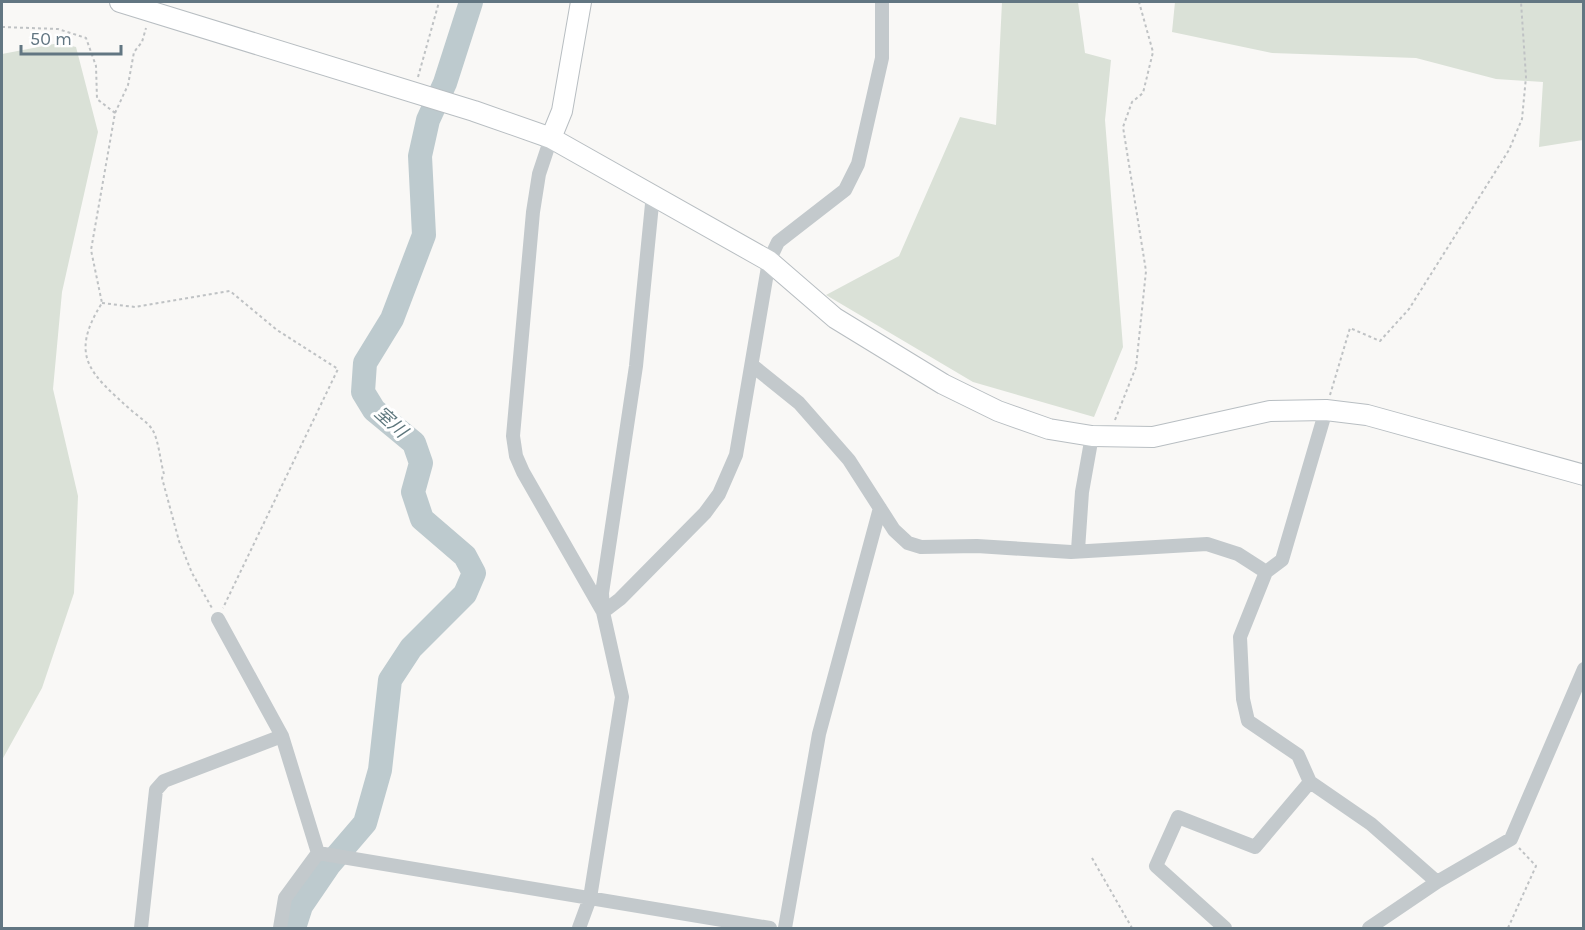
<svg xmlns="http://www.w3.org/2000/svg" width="1585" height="930" viewBox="0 0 1585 930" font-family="Karla,'Noto Sans JP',sans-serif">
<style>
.green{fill:#dae1d7}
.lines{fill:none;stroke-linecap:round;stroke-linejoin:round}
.river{stroke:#bdcace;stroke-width:24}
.secondary-casing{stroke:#b8bec2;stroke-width:22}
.path{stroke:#bfc2c4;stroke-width:2;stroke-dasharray:3 3;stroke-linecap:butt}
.street{stroke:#c3c9cc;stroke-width:14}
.secondary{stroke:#fff;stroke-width:20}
.labels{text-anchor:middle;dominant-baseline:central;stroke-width:6;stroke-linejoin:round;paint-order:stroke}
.water-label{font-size:18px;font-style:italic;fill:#5d767c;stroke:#fff}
</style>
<rect width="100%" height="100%" fill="#f9f8f6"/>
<path class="green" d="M1002,2H1078L1085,53L1111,60L1105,120L1123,347L1094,417L973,382L826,295L899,256L960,117L996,125Z
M1175,2H1583V140L1539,147L1543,82L1496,79L1416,58L1272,53L1172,32Z
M59,43L76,47L98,132L62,292L53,389L78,496L74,593L42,688L2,760V54Z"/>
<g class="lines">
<path class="river" d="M294,928L301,906L329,865L365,823L380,770L390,680L411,648L465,594L474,573L465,556L422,519L413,492L421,463L414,443L374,410L363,392L365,363L392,319L424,235L420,156L428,120L445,83L471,2"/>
<defs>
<path id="secondary" d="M120,2L474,111L551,138
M581,2L562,111L551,138L769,261L835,318L943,384L998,411L1049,429L1092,436L1153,437L1270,411L1326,410L1367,415L1584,475"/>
</defs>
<use href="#secondary" class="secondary-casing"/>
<path class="path" d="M2,27L58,29L86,38L96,66L97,99L115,113L91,250L102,303C68,357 91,374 132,411C138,416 148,423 152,429C159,440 160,461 164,474L162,478L179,541L192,573L212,608
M418,77L439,2
M115,113L128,85L134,52L142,42L146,28
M102,303L135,307L230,291L277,330L338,369L223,608
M1330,395L1350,328L1380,341L1409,309L1509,150L1522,119L1526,77L1521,2
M1115,420L1136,367L1146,271L1123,127L1132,102L1143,93L1153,52L1139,2
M1092,858L1132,928
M1508,928L1536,866L1519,848"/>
<path class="street" d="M551,138L539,174L533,212L513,436L516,456L523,472L602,610
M753,366L799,403L849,460L894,530L908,543L921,547L977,546L1071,552L1207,544L1238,554L1266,572
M1326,410L1282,560L1266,572L1240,637L1243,699L1248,721L1298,755L1310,782L1371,824L1437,882
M1078,550L1082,492L1092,436
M603,612L620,599L705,513L719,494L736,455L769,261L778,242L845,190L858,164L882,58V2
M218,619L282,736L318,853
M318,853L770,928
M141,928L156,790L164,781L282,736
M280,928L285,898L318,853
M579,928L590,898L622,697L603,612L602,593L636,366L653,194
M785,928L819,734L880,508
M1225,928L1156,866L1178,817L1255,847L1310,782
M1369,928L1437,882L1511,839L1584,669"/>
<use href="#secondary" class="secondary"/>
</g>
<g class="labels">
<g class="water-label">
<text transform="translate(391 422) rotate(42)">室川</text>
</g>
</g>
<rect width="1585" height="930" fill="none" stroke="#627682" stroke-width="6"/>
<path d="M21 45v9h100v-9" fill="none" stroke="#627682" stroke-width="3"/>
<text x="30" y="45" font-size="18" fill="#627682" stroke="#ffffff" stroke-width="4.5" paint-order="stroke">50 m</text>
</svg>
